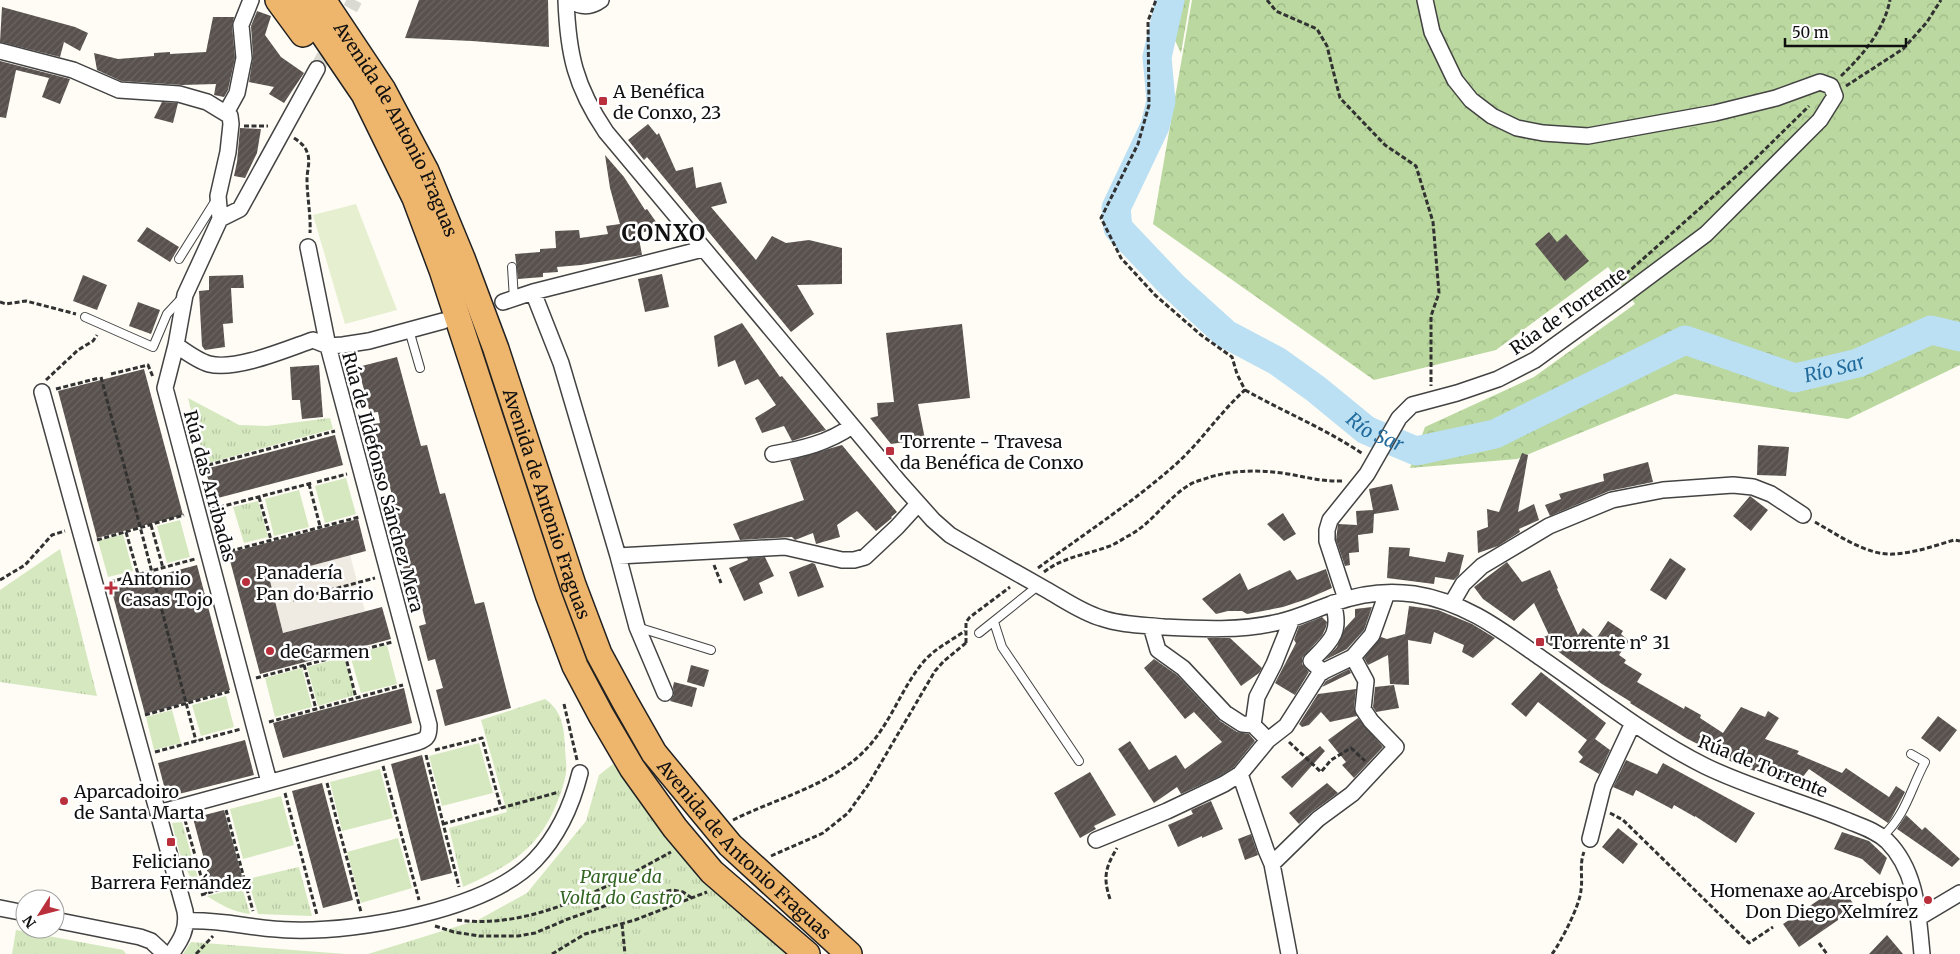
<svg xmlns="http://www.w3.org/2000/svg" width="1960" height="954" viewBox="0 0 1960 954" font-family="Merriweather,serif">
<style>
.grass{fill:url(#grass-tufts)}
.forest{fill:url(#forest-crowns)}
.garden{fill:#d5e8bf}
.pitch{fill:#e6efd0}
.plaza{fill:#efebe2}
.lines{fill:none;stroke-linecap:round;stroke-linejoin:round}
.river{stroke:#bbe0f3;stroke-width:29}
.building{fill:url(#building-hatch)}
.minor-tunnel{stroke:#dad9d2;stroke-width:15;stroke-dasharray:15 8;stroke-linecap:butt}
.service-casing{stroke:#434343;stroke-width:10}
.minor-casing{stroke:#434343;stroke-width:18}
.trunk-casing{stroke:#212121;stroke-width:28}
.path{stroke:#323232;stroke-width:3;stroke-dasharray:5 2.5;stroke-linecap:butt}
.service{stroke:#fff;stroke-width:8}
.minor{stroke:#fff;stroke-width:15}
.trunk{stroke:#eeb56c;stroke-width:25}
.poi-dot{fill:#b92f3b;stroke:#fff;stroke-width:2}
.labels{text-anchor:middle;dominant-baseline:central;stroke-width:5;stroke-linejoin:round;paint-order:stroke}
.poi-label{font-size:18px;fill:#101010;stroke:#fff;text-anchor:start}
.street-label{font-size:18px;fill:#101010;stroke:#fff}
.park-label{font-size:18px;font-style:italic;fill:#336523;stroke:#fff}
.water-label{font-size:19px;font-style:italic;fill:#206a9c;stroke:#fff}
.district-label{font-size:22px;font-weight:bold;letter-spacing:1px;fill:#101010;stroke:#fff}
</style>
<defs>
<pattern id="grass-tufts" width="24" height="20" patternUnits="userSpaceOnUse" patternTransform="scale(1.25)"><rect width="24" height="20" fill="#d5e8bf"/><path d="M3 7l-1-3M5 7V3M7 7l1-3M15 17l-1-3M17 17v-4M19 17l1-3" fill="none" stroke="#b6c6a3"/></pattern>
<pattern id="forest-crowns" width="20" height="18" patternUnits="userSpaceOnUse" patternTransform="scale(1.25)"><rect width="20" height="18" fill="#bad89f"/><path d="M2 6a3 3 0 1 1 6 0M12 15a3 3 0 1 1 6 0" fill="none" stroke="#9fb888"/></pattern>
<pattern id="building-hatch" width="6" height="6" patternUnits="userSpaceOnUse" patternTransform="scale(1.25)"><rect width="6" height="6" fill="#58514d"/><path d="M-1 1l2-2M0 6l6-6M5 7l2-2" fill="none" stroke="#6b6562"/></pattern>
</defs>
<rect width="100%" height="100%" fill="#fefcf4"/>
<path class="grass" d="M188,398L239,425L267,426L330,418L333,429L205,464Z
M258,501L268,537L244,543L233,507Z
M60,549L97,696L0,682V590Z
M344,657L355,695L318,706L307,667Z
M545,699C562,710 564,728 565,746C565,755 567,765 566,773C564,786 559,798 554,810C534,853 505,868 463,887L449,828L507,812L481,720Z
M613,764L688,860L789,954H368L478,920L527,893L586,821L599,775Z
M182,822L199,882H194C181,864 177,844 172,823Z
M299,867L312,916L258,914L248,879Z
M242,887L250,914C233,912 221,905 207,896Z
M16,930L123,950L126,954H12Z
M191,942L345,954H183Z"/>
<path class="forest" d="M1159,0H1190L1181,53L1162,13Z
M1192,0H1960V365L1848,419L1675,394L1517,459L1410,468L1425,427L1534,377L1635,304L1608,267L1496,350L1374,380L1153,224Z"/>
<path class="garden" d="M346,478L356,514L325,523L315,486Z
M299,490L309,527L274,536L265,499Z
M180,520L190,557L167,563L157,526Z
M123,534L133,571L108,577L98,541Z
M387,645L397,684L361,693L350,655Z
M302,668L312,707L275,717L265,678Z
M226,696L234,727L201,736L192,705Z
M172,710L181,743L154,750L146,717Z
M479,743L493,793L442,806L429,756Z
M380,769L393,818L342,831L330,782Z
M281,796L294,845L243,859L230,809Z
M398,838L412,888L361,903L347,852Z"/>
<path class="pitch" d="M356,204L397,310L345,324L313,215Z"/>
<path class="plaza" d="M350,555L365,611L283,633L269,577Z"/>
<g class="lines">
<path class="river" id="s1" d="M1170,0L1157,57L1161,101L1155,126L1116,208L1118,228L1173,286L1226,334L1277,361L1316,389L1366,430L1416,451L1495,434L1685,340L1795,378L1858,363L1931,330L1960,337"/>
</g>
<path class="building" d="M419,0H548L549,47L472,41L405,38Z
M2,7L75,27L88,33L80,51L64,42L60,57L0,42Z
M257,11L271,16L265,35L281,57L304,73L284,103L269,94L274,87L249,82L253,57L251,26Z
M213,17H234L232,26L235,58L228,90L224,97L214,95L216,84L182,85L121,81L97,70L94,53L118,59L154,56V53L170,52V54L206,52Z
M0,61L70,79L60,104L42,97L49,78L16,70L6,118L0,117Z
M162,102L178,103L173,123L154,118Z
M648,124L657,135L659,133L676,171L693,167L696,188L721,182L727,203L711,207L756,260L772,236L786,243L809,240L842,248V284L797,285L814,314L791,332L647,157L644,160L628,140Z
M240,128L261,129L257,153L245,178L234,176L237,162Z
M605,155L624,177L645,210L647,209L661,229L638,233L642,255L581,265L557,267L558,272L543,273V277L518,279L515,254L540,252V249L556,248L555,231L579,230L580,238L608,234L606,226L620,224L610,188Z
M147,227L179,247L170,262L137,241Z
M1549,232L1557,242L1566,234L1589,261L1565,281L1535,244Z
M662,274L669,307L645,312L638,279Z
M83,275L107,285L97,310L73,301Z
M243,275L244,288H231L233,323L223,324L225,347L205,350L202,346L199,291L209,290V276Z
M138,302L160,310L151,334L129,326Z
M742,323L780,377L782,376L826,430L792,441L784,426L762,433L755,418L776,405L758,379L745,385L735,360L718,367L714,336Z
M962,324L970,398L918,404L925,439L891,444L870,418L878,416L877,403L894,402L886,333Z
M397,357L421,446L427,445L440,494L445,493L475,604L484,602L511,708L445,726L436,690L443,688L435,659L428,661L419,626L426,624L420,600L413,602L403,567L410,565L404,541L397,543L388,508L395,506L373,424L380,423L378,412L370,413L358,367Z
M319,365L323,417L302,419L300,400H292L290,367Z
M144,369L183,515L97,538L58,391Z
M335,435L343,465L214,499L205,469Z
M842,445L897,512L891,517L892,518L876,531L857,511L837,525L840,537L816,544L813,533L795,540L792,537L740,540L733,524L804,500L790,460Z
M1758,445L1789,447L1786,476L1757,475Z
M1522,453L1528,455L1518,512L1534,504L1539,520L1519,529L1520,532L1498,546L1478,553L1477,531L1488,527L1487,509L1499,512Z
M1648,462L1653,482L1609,491L1550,516L1545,505L1561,499L1559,494L1604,481L1603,474Z
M1392,484L1399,510L1374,514L1373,533L1358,535L1359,552L1349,553L1350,565L1345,566L1336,540L1338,524L1357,525L1356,511L1373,510L1369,489Z
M1750,496L1768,510L1751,531L1733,516Z
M1283,513L1296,534L1284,541L1267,524Z
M358,519L366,551L269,577L283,633L382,607L391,639L260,674L228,553Z
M1389,547L1410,548L1409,556L1445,562L1448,552L1464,555L1459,575L1454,580L1435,577L1434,584L1387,578Z
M765,557L774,576L759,583L763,593L744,601L729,568L748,560L747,558Z
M1670,558L1686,569L1666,600L1650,590Z
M1507,562L1522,582L1550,570L1558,588L1557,589L1578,635L1583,628L1596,639L1608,621L1623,631L1621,634L1629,641L1619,655L1626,660L1624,663L1642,674L1637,682L1684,709L1685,706L1701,715L1700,718L1723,733L1741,707L1765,717L1768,711L1779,718L1765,739L1799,751L1797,754L1842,773L1846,768L1889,797L1896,786L1905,792L1892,817L1888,823L1809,769L1798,783L1780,777L1778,780L1734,763L1686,738L1630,703L1631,702L1602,684L1540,638L1549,635L1534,603L1514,621L1483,599L1474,587Z
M812,563L815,564L824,587L798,597L789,572Z
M197,565L230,690L145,714L111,588Z
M1326,569L1332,588L1307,599L1283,607L1247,614L1242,611H1228L1216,614L1202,599L1240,573L1248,590L1290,570L1297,580Z
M1409,606L1438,610L1472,624L1495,638L1473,658L1462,652L1464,645L1434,632L1431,644L1408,640L1409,685L1390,684L1388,655L1368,665L1364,658L1381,637L1387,639L1405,634Z
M1372,607L1364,630L1347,649L1325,660L1337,647L1345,628L1355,617V609Z
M1322,617L1327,622L1326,627L1322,636L1302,658V664L1309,672L1295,695L1275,683L1296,643L1294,640L1299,626Z
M1207,638H1230L1262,668L1259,673L1241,686Z
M1154,659L1177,675L1220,721L1237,732L1249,734L1255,741L1234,767L1220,776L1181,794L1177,787L1154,803L1118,749L1130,741L1149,770L1176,755L1185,769L1222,742L1194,712L1185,719L1144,668Z
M691,665L709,670L704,687L687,682Z
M1349,669L1351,673L1322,687L1326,681Z
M1541,672L1606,723L1595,739L1610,750L1599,774L1579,762L1583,757L1578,752L1587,740L1538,702L1526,717L1511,704Z
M674,682L697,688L692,707L670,701L674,695L673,687Z
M1394,685L1399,708L1376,712L1373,707L1375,687Z
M404,688L412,723L283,758L273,723Z
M1356,689L1354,708L1357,716L1330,722L1321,712L1309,725L1302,727L1299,724L1318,694Z
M1938,716L1957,730L1940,752L1921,738Z
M1358,718L1383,747L1354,778L1342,765L1346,762L1328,740Z
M245,740L254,775L167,797L158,763Z
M1320,746L1325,751L1292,788L1281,777Z
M422,755L452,873L421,881L391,764Z
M1626,760L1657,774L1663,763L1755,813L1736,843L1695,816V817L1674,805L1672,809L1636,790L1633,796L1613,787Z
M1090,772L1116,815L1094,826L1096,829L1080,838L1054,793Z
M322,783L353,900L323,908L292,791Z
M1327,783L1338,793L1312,812L1299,824L1289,813Z
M1211,801L1223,829L1202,838V836L1178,847L1168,825L1193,814L1191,810Z
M224,810L243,880L212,889L193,818Z
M1906,815L1922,830L1925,827L1960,859L1952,867L1897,829Z
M1618,828L1638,844L1623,864L1602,847Z
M1842,832L1869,841L1887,858L1880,875L1862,859L1834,849Z
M1251,834L1258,855L1245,860L1238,839Z
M1841,885L1854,905L1839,915L1841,918L1799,947L1783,924Z
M1887,935L1903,954H1869Z"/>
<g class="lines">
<path class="minor-tunnel" d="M317,69L355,0"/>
<defs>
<path id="service" d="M179,259L216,200
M512,267L514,299
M85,317L153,347L167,314L181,299
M409,330L420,368
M994,622L1002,647L1079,761
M637,627L711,650
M979,633L1039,585
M1882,837C1906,815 1910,790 1925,762L1911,754"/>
<path id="minor" d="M566,0C568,54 575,86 606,132L900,483L933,520L950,535C981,553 1013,571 1045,589C1063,599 1081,612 1101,618C1121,625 1143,625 1164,627C1202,629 1242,631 1279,622C1298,618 1316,609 1334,603C1359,594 1387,590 1414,594C1465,602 1500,629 1541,658C1595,695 1647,737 1705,766C1750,788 1800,801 1846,820C1860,826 1875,830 1887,841C1917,871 1918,914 1922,954
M570,0C580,7 590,8 601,0
M0,51L73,70L119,90L179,94L207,102L230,116L231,124L228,152L218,196L220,219L185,295L176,345L165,388L269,782
M226,113L237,93L244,58L241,25L251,0
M220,219L240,209L317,69
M533,292L561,363L618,556L637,627L665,693
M503,302L533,292L703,249
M176,345C186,352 198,361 209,364C236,371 287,349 313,340L328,346L343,345L369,341L443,321
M42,392L185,911C188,929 181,940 171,954
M773,454C802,449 828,443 852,426
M618,556L785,547L842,560H854L865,557L897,527L918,504
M1346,599L1327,541V530L1330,520L1367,474L1399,418L1412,405L1457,393L1498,379L1535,360L1619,299L1706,234L1820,120L1835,96L1831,86L1820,82L1776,98L1715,113L1588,136L1543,133L1517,128L1492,116L1471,100L1455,80L1432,32L1425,0
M1452,603L1463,584L1482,566L1549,526L1612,500L1663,490L1733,485L1753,487L1771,494L1803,515
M1151,626L1158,650L1183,668L1225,713L1242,724L1253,725
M1323,672L1311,661C1331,641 1342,633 1333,603
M1253,725L1257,697L1274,664L1292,619
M1268,740L1286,726L1320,673L1353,657L1372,635L1387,593
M1240,774L1266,850L1272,864L1289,954
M158,813L418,742C428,739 429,735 429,725L328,346L308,247
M1590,839L1603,787L1633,723
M1096,840L1167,811L1224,784L1240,774L1268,740L1253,725
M1272,864L1318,819L1352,794L1396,747L1371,721L1363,709L1366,681L1353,657
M0,908L25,913
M1918,918L1960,893
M55,920L140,937L151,941L165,954
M187,921C222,919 257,930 292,930C360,932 487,910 535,860C559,835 572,805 580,773"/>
<g id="trunk">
<path d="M278,0L303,34"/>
<path d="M300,0L364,94L415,198L442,270L548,594L575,666L601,715L632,768L675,828L712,872L807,954"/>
<path id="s2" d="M323,0L383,90L426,171L462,258L496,349L573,585L599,654L625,702L654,753L730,845L849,954"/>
</g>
</defs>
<use href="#service" class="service-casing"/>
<use href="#minor" class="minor-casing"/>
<use href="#trunk" class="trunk-casing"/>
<path class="path" d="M1267,0L1276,11L1317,29L1327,46L1340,98L1385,145L1416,166L1433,222L1439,293L1431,316V386
M1841,76C1863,55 1884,30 1890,0
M1846,86L1903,49L1927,22L1941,0
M244,126H268
M294,138C300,142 305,146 307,152C311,161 307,170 307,179C307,197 311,215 310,233
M1626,274L1751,163L1809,106
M0,302L6,304L26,301L76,314
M111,374L148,365L153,377
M101,377L196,741
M46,380L78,350L93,341L97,335
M56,389L99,378
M1245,390C1284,412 1326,429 1363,454
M201,467L335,431
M317,482L347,474
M309,484L320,526
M259,497L271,540
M212,509L312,483
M1815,522C1836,534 1868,556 1893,554C1914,553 1934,546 1954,540L1960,541
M151,525L163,568
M126,532L138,574
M97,540L184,515
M223,553L359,517
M714,565L721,583
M1038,568C1084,534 1132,503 1175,465C1201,442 1220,412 1245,390L1237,374L1232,357L1201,335L1155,295L1121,258L1101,218L1138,144L1149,105L1148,21L1156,0
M1044,572C1063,557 1085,555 1107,547C1114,545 1121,540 1128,536C1152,524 1166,499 1189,485C1195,481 1203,480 1210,477C1234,470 1258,470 1282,473C1303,476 1321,482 1342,481
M0,580L25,565L52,535L65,531
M110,582L195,559
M293,600L375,578
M966,643V622L970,617L1010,587
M345,654L356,698
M304,665L316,709
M256,678L392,642
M564,704L577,760
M145,715L231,691
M269,722L403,685
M1289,742L1321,772L1331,760L1351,748L1365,761
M435,750L482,738L501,808
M155,752L241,729
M426,755L459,887
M383,766L419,900
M327,783L361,912
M285,793L317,915
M226,810L245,882
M1610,813L1623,820L1749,943L1773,927
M185,820L206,894
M733,820C775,799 822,788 858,757C890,729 899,690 925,660C936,648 952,640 965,631
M443,824L559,792
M771,856L823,833L848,813L868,785L935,671L944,661L967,642
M201,895L245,882L253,911
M1110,899C1103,878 1105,868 1117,848
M457,920C533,930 607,887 671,852
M622,924L625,954
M435,926L454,932L479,936H518L535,933L568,919L624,899L673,890L683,892L692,898
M1819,943L1827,954
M196,954L213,936
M552,954L585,934L635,920L707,892
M1552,954C1561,942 1580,905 1581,890C1583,877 1579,865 1584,852"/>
<use href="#service" class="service"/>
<use href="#minor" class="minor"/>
<use href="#trunk" class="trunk"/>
</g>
<g class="poi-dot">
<rect x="598" y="96" width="10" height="10" rx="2.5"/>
<rect x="885" y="446" width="10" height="10" rx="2.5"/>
<circle cx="246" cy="582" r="5"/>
<path d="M108.5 580.5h5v5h5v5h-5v5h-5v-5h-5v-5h5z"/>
<rect x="1535" y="637" width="10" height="10" rx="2.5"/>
<circle cx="270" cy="651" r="5"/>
<circle cx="64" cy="801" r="5"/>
<rect x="166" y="837" width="10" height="10" rx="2.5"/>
<circle cx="1928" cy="900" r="5"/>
</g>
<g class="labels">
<g class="poi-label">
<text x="613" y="91">A Benéfica<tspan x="613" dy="21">de Conxo, 23</tspan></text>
<text x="900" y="441">Torrente - Travesa<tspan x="900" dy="21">da Benéfica de Conxo</tspan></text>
<text x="256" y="572">Panadería<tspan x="256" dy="21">Pan do Barrio</tspan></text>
<text x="121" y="578">Antonio<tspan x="121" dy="21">Casas Tojo</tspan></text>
<text x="1550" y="642">Torrente n° 31</text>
<text x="280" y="651">deCarmen</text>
<text x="74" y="791">Aparcadoiro<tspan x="74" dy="21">de Santa Marta</tspan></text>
<text x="171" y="861" text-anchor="middle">Feliciano<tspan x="171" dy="21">Barrera Fernández</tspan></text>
<text x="1918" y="890" text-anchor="end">Homenaxe ao Arcebispo<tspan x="1918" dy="21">Don Diego Xelmírez</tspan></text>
</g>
<g class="street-label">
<text stroke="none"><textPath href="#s2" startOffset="149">Avenida de Antonio Fraguas</textPath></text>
<text transform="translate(1568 311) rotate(-35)">Rúa de Torrente</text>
<text transform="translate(383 482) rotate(75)">Rúa de Ildefonso Sánchez Mera</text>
<text transform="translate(210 486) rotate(75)">Rúa das Arribadas</text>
<text stroke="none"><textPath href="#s2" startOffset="554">Avenida de Antonio Fraguas</textPath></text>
<text transform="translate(1763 766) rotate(22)">Rúa de Torrente</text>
<text stroke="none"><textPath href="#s2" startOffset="959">Avenida de Antonio Fraguas</textPath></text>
</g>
<g class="park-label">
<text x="621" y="876">Parque da<tspan x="621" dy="21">Volta do Castro</tspan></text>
</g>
<g class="water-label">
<text stroke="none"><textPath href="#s1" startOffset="1065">Río Sar</textPath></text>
<text stroke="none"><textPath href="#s1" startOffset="570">Río Sar</textPath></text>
</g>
<g class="district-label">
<text x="664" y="233">CONXO</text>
</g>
</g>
<g transform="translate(40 914) rotate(234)"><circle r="24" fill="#ffffff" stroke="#9f9f9f"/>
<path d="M0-4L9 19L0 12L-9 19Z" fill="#b92f3b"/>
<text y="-8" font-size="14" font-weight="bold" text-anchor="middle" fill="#101010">N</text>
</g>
<path d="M1785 38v8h121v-8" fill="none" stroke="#101010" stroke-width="2.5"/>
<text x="1792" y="38" font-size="15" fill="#101010" stroke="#ffffff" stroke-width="4" paint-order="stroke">50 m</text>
</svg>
